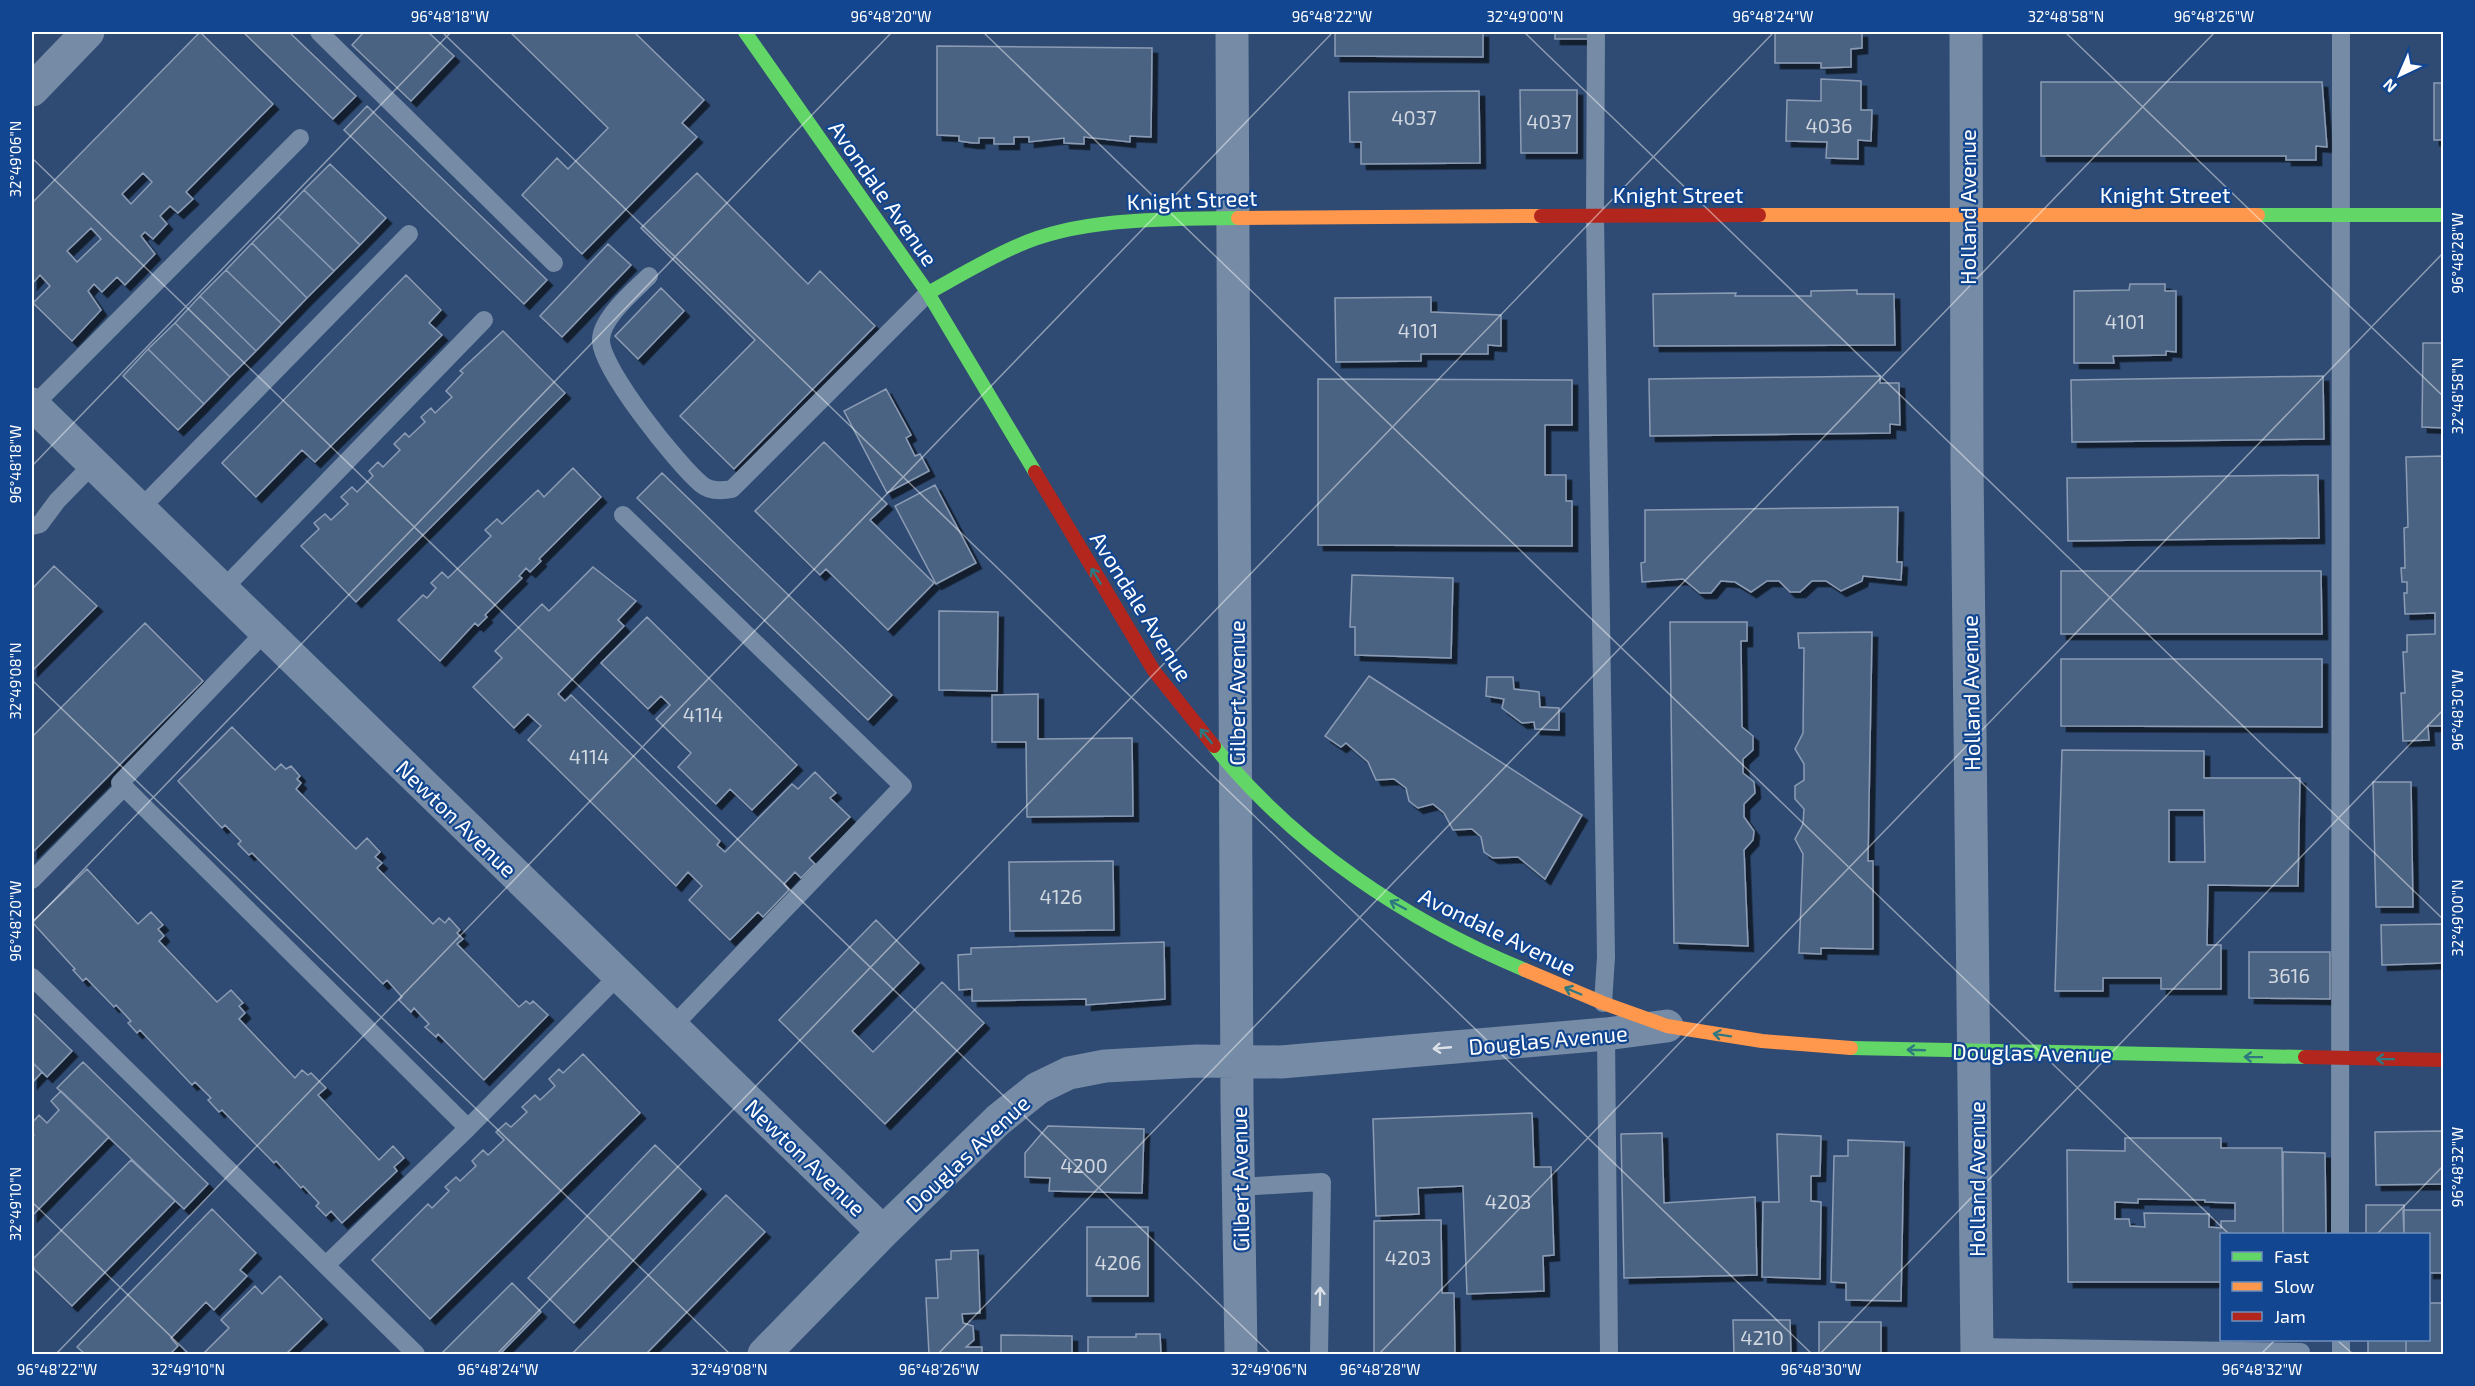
<svg xmlns="http://www.w3.org/2000/svg" width="2475" height="1386" viewBox="0 0 2475 1386" font-family="'Exo 2',sans-serif">
<style>
.building{fill:#4c6383;stroke:#8b9cb4;stroke-width:1.5;fill-rule:evenodd;filter:url(#shadow)}
.lines{fill:none;stroke-linecap:round;stroke-linejoin:round}
.lane{stroke:#768ba6;stroke-width:18}
.street{stroke:#768ba6;stroke-width:33}
.fast{stroke:#63d668;stroke-width:14}
.slow{stroke:#ff974d;stroke-width:14}
.jam{stroke:#b3261e;stroke-width:14}
.oneway{stroke:#2e7882}
.oneway2{stroke:#dde2e9}
.ticks{fill:none;stroke:#fff;stroke-width:1.5;stroke-opacity:0.45}
.labels{text-anchor:middle;dominant-baseline:central;stroke-width:4.5;stroke-linejoin:round;paint-order:stroke}
.number-label{font-size:20px;fill:#d2d8e0}
.street-label{font-size:22px;fill:#fff;stroke:#124690}
.neatline{fill:none;stroke:#fff;stroke-width:2}
.ticks-label{font-size:15px;text-anchor:middle;fill:#fff}
</style>
<defs>
<filter id="shadow"><feDropShadow dx="5.5" dy="5.5" stdDeviation="0" flood-color="#0009"/></filter>
</defs>
<rect width="100%" height="100%" fill="#2f4b73"/>
<path class="building" d="M200,32L273,104L186,192L193,199L178,213L170,206L160,216L167,224L153,239L145,232L141,236L155,254L125,285L117,277L102,292L94,284L88,291L101,310L72,341L33,303L50,286L40,275L32,284V203ZM143,173L152,182L131,204L122,194ZM91,228L101,239L77,262L67,251Z
M243,32H289L356,96L333,119Z
M364,32H428L454,56L411,101L352,45Z
M510,32H634L704,100L682,123L697,137L582,254L522,195L557,158L568,169L608,128Z
M1335,32H1483V57L1335,56Z
M1555,32H1588V39H1555Z
M1775,32H1862V48L1851,49V67L1821,68V63H1775Z
M937,46L1152,48L1151,137L1130,136V142L1084,137V144L1064,143V138L1029,142V137H1014V144H994V138H979V143H973L959,141V136L937,135Z
M1821,79L1861,81V110H1872L1871,141L1858,140V159L1826,158L1827,142L1786,141L1787,100L1821,101Z
M2041,82H2322L2327,147L2316,146V160H2286V156H2041Z
M2434,83H2444V140H2434Z
M1520,90H1577V153H1521Z
M1479,91L1480,163L1361,164V142H1350L1349,92Z
M367,106L547,280L524,304L344,130Z
M330,164L386,218L360,245L304,190Z
M697,173L808,284L820,271L875,326L734,469L680,416L755,340L641,228Z
M304,190L360,245L334,271L278,217Z
M278,217L334,271L307,298L252,243Z
M252,243L307,298L282,324L226,270Z
M608,244L631,265L562,337L540,316Z
M226,270L282,324L256,351L200,296Z
M406,275L441,310L429,323L442,335L315,462L302,450L256,497L222,463Z
M2130,284H2165V291H2176V352L2166,351V355L2113,356L2114,363H2074V291L2129,290Z
M661,288L684,311L638,359L615,336Z
M1857,290V294H1894L1895,345L1654,346L1653,294L1736,293L1735,296H1811V291Z
M200,296L256,351L230,377L175,323Z
M1431,297V312L1501,315V346L1488,345V354H1421V361L1336,362L1335,298Z
M175,323L230,377L204,404L148,349Z
M503,331L565,393L356,602L301,546L319,529L314,523L325,514L331,520L348,504L341,497L352,487L357,492L373,476L369,471L378,462L383,467L400,450L394,444L405,433L409,437L425,422L421,417L431,408L435,413L452,397L446,391L463,373L460,371Z
M2423,343H2444V428L2422,427Z
M148,349L204,404L178,430L123,376Z
M1880,376V383H1899L1900,425L1890,424V433L1650,436L1649,379Z
M2323,376L2324,439L2072,442L2071,380Z
M1318,379L1572,380V425H1545V475H1566V501H1572V546L1318,545Z
M886,389L911,435L906,438L915,456L920,454L929,471L887,493L844,411Z
M824,442L887,504L870,520L934,583L888,630L826,569L820,575L755,511Z
M2444,456V726H2428L2429,740L2403,741L2401,693H2405L2403,652H2407V635L2435,634V613L2405,614L2404,593H2407V582H2402L2401,568H2405L2404,528L2408,527L2406,457Z
M573,468L601,497L539,559L541,561L530,572L526,568L519,576L522,578L485,615L487,617L478,626L475,623L440,661L398,620L423,595L427,598L436,588L431,583L442,572L448,578L491,536L485,530L497,519L502,524L538,490L544,497Z
M662,473L892,695L868,720L637,498Z
M2318,475L2319,538L2068,541L2067,478Z
M935,485L976,563L936,584L895,506Z
M1898,507L1897,562H1902L1901,580L1863,576L1862,581L1841,591L1826,581H1812L1800,592H1790L1779,581H1767L1751,592L1735,582L1721,581L1711,593H1700L1683,579L1642,582L1641,563L1645,562V510Z
M54,566L97,606L32,671V589Z
M593,567L636,601L618,620L624,626L558,694L565,701L571,695L720,841L717,845L725,852L792,784L798,789L815,772L836,793L830,798L850,817L809,858L815,864L801,878L795,872L784,884L789,890L763,917L758,912L730,940L689,900L702,886L688,872L676,886L528,740L541,726L528,714L514,728L473,687L502,658L495,651L542,604L549,611Z
M2061,571H2321L2322,634H2061Z
M1352,575L1453,578L1451,658L1355,655V627H1350Z
M939,611L998,612L997,691L939,690Z
M647,617L797,765L752,810L730,789L716,804L678,767L691,753L656,719L670,705L661,696L648,709L601,663Z
M1670,622H1747V641H1741L1742,727L1753,736V750L1743,759V773L1754,782L1755,793L1744,804V817L1754,831L1753,840L1744,850L1748,946L1674,943Z
M145,623L203,681L32,853V737Z
M1872,632L1868,861H1873V949L1821,948V954L1799,953L1803,854L1795,839L1803,824L1804,809L1795,799V786L1804,780V764L1795,749L1803,733L1804,648H1799L1798,633Z
M2061,659H2322V727L2061,726Z
M1369,676L1582,815L1545,879L1518,857L1493,858L1484,852L1481,837L1472,829L1453,830L1444,813L1433,804L1418,808L1409,801L1406,788L1394,779L1376,780L1368,762L1346,743L1341,747L1325,736Z
M1487,677H1513L1514,689L1539,692L1540,707L1559,708V730L1535,729L1534,722L1522,723L1502,708L1504,699L1486,696Z
M1038,694V739L1132,738L1133,816L1027,817L1026,742H992V695Z
M232,727L275,770L281,764L286,769L291,766L300,776L297,779L301,783L296,789L356,849L367,838L380,852L375,857L382,863L377,868L433,924L439,918L445,923L449,918L460,930L457,933L463,939L457,944L519,1007L526,1001L530,1004L533,1001L548,1015L484,1080L438,1034L436,1037L425,1027L429,1024L414,1008L411,1012L399,1000L402,997L387,980L383,984L252,853L249,855L238,844L241,841L225,825L222,828L178,781Z
M2062,750L2204,751V778H2300L2298,886L2208,885L2207,945H2221V989H2161V978H2103V991H2055ZM2169,810H2204L2205,862H2169Z
M2373,782H2411L2413,907H2376Z
M1113,861L1114,930L1010,931L1009,862Z
M87,869L138,924L151,912L163,925L158,929L164,936L159,941L217,1002L231,990L243,1003L239,1006L245,1013L239,1019L295,1078L302,1070L308,1075L311,1073L326,1088L318,1095L379,1160L393,1146L404,1158L394,1167L397,1171L342,1223L331,1211L326,1216L316,1206L319,1203L303,1186L301,1188L276,1161L274,1163L222,1110L219,1112L208,1100L211,1098L195,1082L192,1085L140,1030L137,1033L128,1023L131,1021L116,1005L114,1007L86,978L83,981L73,970L75,969L32,922Z
M876,920L919,963L852,1031L873,1052L942,982L984,1023L885,1124L779,1020Z
M2444,924V963L2382,965L2381,925Z
M1164,942L1165,999L1086,1005V999L972,1001V989L959,990L958,955L971,954V948Z
M2249,952H2330V999L2249,998Z
M32,1012L72,1051L47,1077L32,1062Z
M583,1054L640,1113L430,1319L372,1260L428,1204L432,1208L449,1191L445,1187L456,1177L460,1181L476,1166L472,1161L483,1150L488,1155L504,1140L496,1132L506,1123L511,1127L527,1112L522,1107L535,1095L540,1100L555,1086L549,1079L559,1069L563,1073Z
M32,1062L42,1072L32,1083Z
M83,1062L208,1184L184,1209L57,1088Z
M61,1091L109,1137L32,1216V1137L34,1135L32,1133V1123L39,1115L47,1123L59,1110L51,1101Z
M1532,1113L1534,1167H1551L1554,1255L1543,1256L1544,1291L1467,1294L1463,1186L1418,1188L1419,1214L1376,1216L1373,1119Z
M1048,1126L1144,1129L1142,1193L1049,1191L1050,1178L1025,1177V1153Z
M2444,1131V1184L2376,1185L2375,1132Z
M1662,1133L1664,1203L1755,1197L1757,1275L1624,1278L1621,1134Z
M1777,1134L1821,1136L1820,1176H1811V1201L1821,1202L1820,1279L1762,1277L1763,1202H1779Z
M2125,1138H2221V1148H2282L2283,1234H2222V1282H2068L2067,1150L2125,1151ZM2138,1199L2205,1200V1202L2235,1203V1221H2221V1228L2209,1227V1214L2144,1213L2145,1227L2130,1226L2129,1219H2115V1202L2138,1203Z
M1848,1140L1904,1142L1901,1301L1846,1300V1283L1831,1282L1834,1156H1848Z
M655,1145L701,1189L574,1323L528,1278Z
M2283,1152L2325,1153L2326,1234H2283Z
M131,1160L175,1201L72,1306L34,1269L32,1260Z
M726,1195L765,1232L646,1354H572Z
M2366,1205H2404V1234H2366Z
M212,1209L256,1253L240,1270L247,1276L214,1310L206,1302L171,1338L178,1346L170,1354H85L77,1347Z
M2403,1210H2444V1273H2428V1234H2404Z
M1441,1220L1442,1293H1454L1455,1354H1374V1221Z
M1087,1227H1148V1296H1087Z
M978,1250L980,1313L962,1314L963,1323L973,1326L974,1340L966,1347H982V1354H929L926,1298H938L936,1260L951,1259V1251Z
M280,1276L322,1319L286,1354H203L229,1328L221,1320L255,1286L262,1294Z
M512,1283L541,1312L500,1354H441Z
M2428,1303H2444V1354H2406V1340H2428Z
M1733,1320H1790L1791,1354H1734Z
M1819,1322H1881V1354H1819Z
M1136,1334H1160L1161,1354H1088V1337H1136Z
M1001,1335L1072,1336V1354H1001Z
M2368,1340H2406V1354H2368Z"/>
<g class="lines">
<path class="lane" d="M319,32L554,263
M1596,32L1595,216L1606,957L1603,1003
M649,276C634,291 600,319 601,341C602,370 678,465 701,484C710,492 722,491 732,489L928,293
M33,406L300,138
M139,510L409,234
M623,515L903,786L672,1027
M32,526L40,524L57,501L93,464
M222,590L484,320
M265,632L120,783L468,1128L619,975
M32,880L124,787
M32,977L416,1354
M1606,1034L1609,1354
M1239,1187L1322,1182L1319,1354
M2340,1234L2341,32
M326,1265L468,1128
M2341,1340V1354
M1977,1347L2301,1352"/>
<path class="street" d="M1232,32L1237,1102L1241,1354
M1966,32L1967,465L1977,1354
M32,90L88,32
M32,404L883,1232
M764,1354L883,1232L998,1120L1038,1088L1069,1073L1105,1066L1197,1061L1281,1062L1606,1034L1667,1026"/>
<path class="fast" d="M745,32L928,293L1035,472
M2258,215H2444
M928,293C957,277 987,259 1017,246C1080,217 1170,219 1238,218
M1214,746C1294,846 1407,921 1525,970
M1851,1048L2305,1057"/>
<path class="slow" d="M1759,215H2258
M1238,218L1541,216
M1525,970L1603,1003L1667,1026L1762,1041L1851,1048"/>
<path class="jam" d="M1541,216L1759,215
M1035,472L1154,671L1214,746
M2305,1057L2444,1060"/>
</g>
<defs><path id="oneway-shaft" d="M-6 0H5M1.5-3L5.5 0L1.5 3" fill="none" stroke-width="1.6" stroke-linecap="round" stroke-linejoin="round" transform="scale(1.5)"/></defs>
<g class="oneway">
<use href="#oneway-shaft" transform="translate(1096 576) rotate(-121)"/>
<use href="#oneway-shaft" transform="translate(1206 736) rotate(-129)"/>
<use href="#oneway-shaft" transform="translate(1398 905) rotate(-152)"/>
<use href="#oneway-shaft" transform="translate(1573 991) rotate(-157)"/>
<use href="#oneway-shaft" transform="translate(1722 1035) rotate(-171)"/>
<use href="#oneway-shaft" transform="translate(1916 1050) rotate(-178)"/>
<use href="#oneway-shaft" transform="translate(2253 1057) rotate(-179)"/>
<use href="#oneway-shaft" transform="translate(2385 1059) rotate(-179)"/>
</g>
<g class="oneway2">
<use href="#oneway-shaft" transform="translate(1442 1048) rotate(175)"/>
<use href="#oneway-shaft" transform="translate(1320 1296) rotate(-89)"/>
</g>
<path class="ticks" d="M442,32L1812,1354M983,32L2229,1234M1524,32L2444,920M2065,32L2444,397M32,158L1271,1354M32,466L451,32M32,680L730,1354M32,923L892,32M32,1202L189,1354M2377,1234L2444,1165M2337,1340L2353,1354M56,1354L1333,32M497,1354L1774,32M938,1354L2215,32M1379,1354L2444,252M1820,1354L2444,709M2261,1354L2275,1340"/>
<g class="labels">
<g class="number-label">
<text x="1414" y="117">4037</text>
<text x="1549" y="121">4037</text>
<text x="1829" y="125">4036</text>
<text x="2125" y="321">4101</text>
<text x="1418" y="330">4101</text>
<text x="703" y="714">4114</text>
<text x="589" y="756">4114</text>
<text x="1061" y="896">4126</text>
<text x="2289" y="975">3616</text>
<text x="1084" y="1165">4200</text>
<text x="1508" y="1201">4203</text>
<text x="1408" y="1257">4203</text>
<text x="1118" y="1262">4206</text>
<text x="1762" y="1337">4210</text>
</g>
<g class="street-label">
<text transform="translate(884 193) rotate(55)">Avondale Avenue</text>
<text x="1678" y="194">Knight Street</text>
<text x="2165" y="194">Knight Street</text>
<text transform="translate(1192 199) rotate(-2)">Knight Street</text>
<text transform="translate(1967 207) rotate(-90)">Holland Avenue</text>
<text transform="translate(1142 606) rotate(58)">Avondale Avenue</text>
<text transform="translate(1236 693) rotate(-90)">Gilbert Avenue</text>
<text transform="translate(1970 693) rotate(-91)">Holland Avenue</text>
<text transform="translate(457 818) rotate(44)">Newton Avenue</text>
<text transform="translate(1498 931) rotate(26)">Avondale Avenue</text>
<text transform="translate(1548 1039) rotate(-5)">Douglas Avenue</text>
<text transform="translate(2032 1052) rotate(1)">Douglas Avenue</text>
<text transform="translate(967 1153) rotate(-43)">Douglas Avenue</text>
<text transform="translate(806 1157) rotate(44)">Newton Avenue</text>
<text transform="translate(1239 1179) rotate(-91)">Gilbert Avenue</text>
<text transform="translate(1976 1179) rotate(-90)">Holland Avenue</text>
</g>
</g>
<rect width="2475" height="1386" fill="none" stroke="#124690" stroke-width="66"/>
<rect x="2220" y="1233" width="210" height="108" fill="#124690" stroke="#7190bc" stroke-width="1.5"/>
<rect x="2232" y="1252" width="30" height="9" fill="#63d668" stroke="#7190bc" stroke-width="1.5"/>
<text x="2274" y="1263" font-size="18" fill="#ffffff">Fast</text>
<rect x="2232" y="1282" width="30" height="9" fill="#ff974d" stroke="#7190bc" stroke-width="1.5"/>
<text x="2274" y="1293" font-size="18" fill="#ffffff">Slow</text>
<rect x="2232" y="1312" width="30" height="9" fill="#b3261e" stroke="#7190bc" stroke-width="1.5"/>
<text x="2274" y="1323" font-size="18" fill="#ffffff">Jam</text>
<g transform="translate(2400 75) rotate(224)" stroke="#124690" stroke-width="4.5" paint-order="stroke">
<path d="M0-4.5L10 22L0 15L-10 22Z" fill="#ffffff"/>
<text y="-9" font-size="16" font-weight="bold" text-anchor="middle" fill="#ffffff">N</text>
</g>
<rect x="33" y="33" width="2409" height="1320" class="neatline"/>
<g class="ticks-label">
<text x="450" y="22">96°48'18"W</text>
<text x="891" y="22">96°48'20"W</text>
<text x="1332" y="22">96°48'22"W</text>
<text x="1525" y="22">32°49'00"N</text>
<text x="1773" y="22">96°48'24"W</text>
<text x="2066" y="22">32°48'58"N</text>
<text x="2214" y="22">96°48'26"W</text>
<text transform="translate(16 159) rotate(-90)" y="5">32°49'06"N</text>
<text transform="translate(2458 253) rotate(-90)" y="5">96°48'28"W</text>
<text transform="translate(2458 396) rotate(-90)" y="5">32°48'58"N</text>
<text transform="translate(16 464) rotate(-90)" y="5">96°48'18"W</text>
<text transform="translate(16 681) rotate(-90)" y="5">32°49'08"N</text>
<text transform="translate(2458 710) rotate(-90)" y="5">96°48'30"W</text>
<text transform="translate(2458 918) rotate(-90)" y="5">32°49'00"N</text>
<text transform="translate(16 921) rotate(-90)" y="5">96°48'20"W</text>
<text transform="translate(2458 1167) rotate(-90)" y="5">96°48'32"W</text>
<text transform="translate(16 1204) rotate(-90)" y="5">32°49'10"N</text>
<text x="57" y="1375">96°48'22"W</text>
<text x="188" y="1375">32°49'10"N</text>
<text x="498" y="1375">96°48'24"W</text>
<text x="729" y="1375">32°49'08"N</text>
<text x="939" y="1375">96°48'26"W</text>
<text x="1269" y="1375">32°49'06"N</text>
<text x="1380" y="1375">96°48'28"W</text>
<text x="1821" y="1375">96°48'30"W</text>
<text x="2262" y="1375">96°48'32"W</text>
</g>
</svg>
